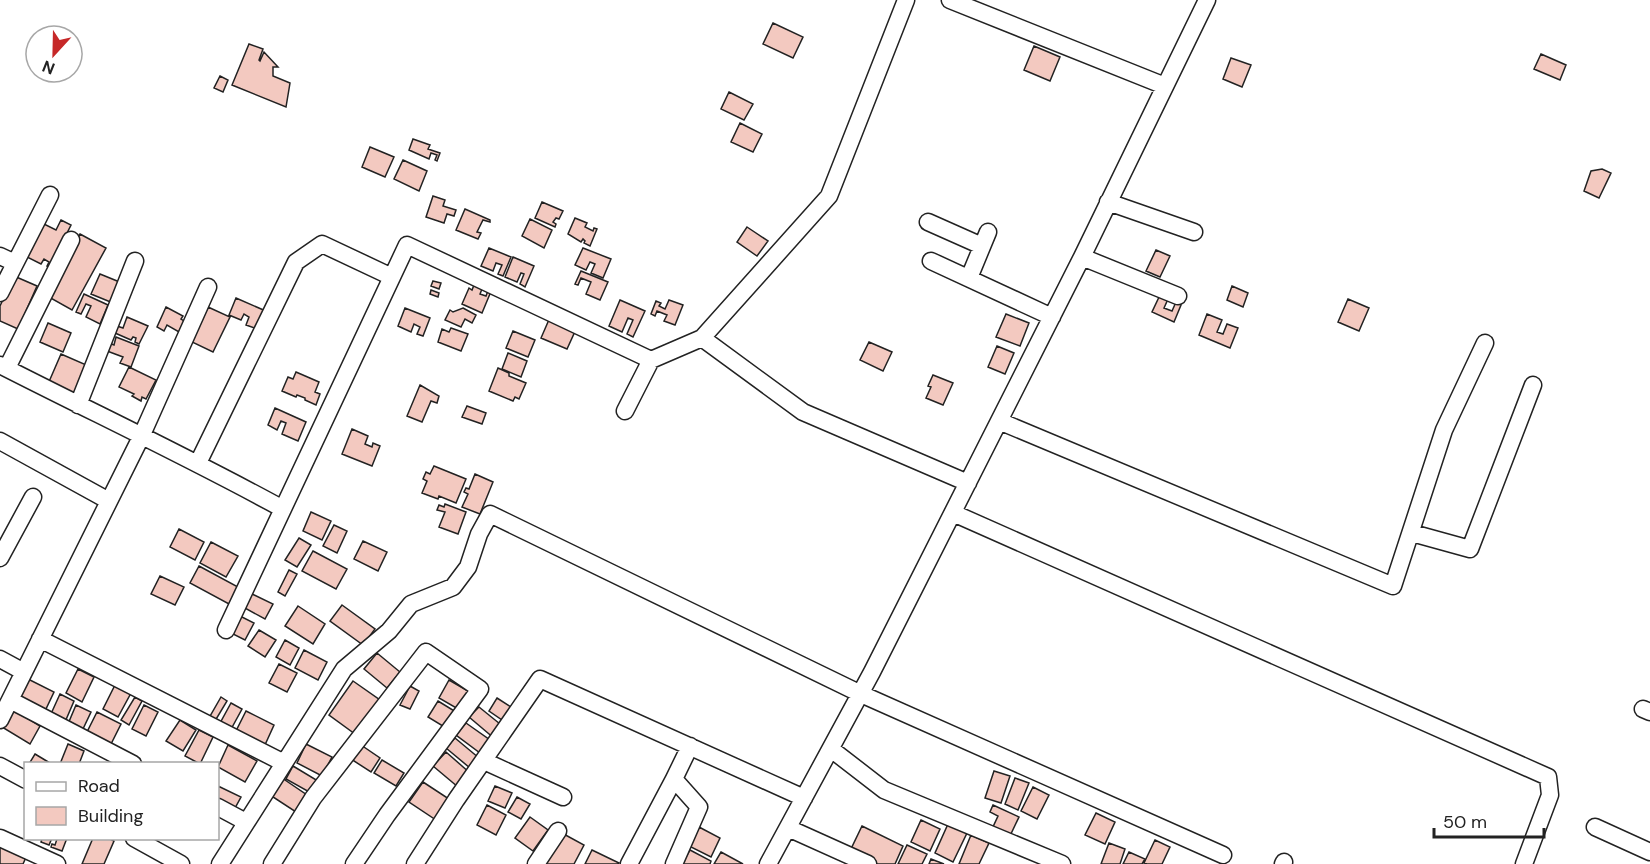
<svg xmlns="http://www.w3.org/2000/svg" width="1650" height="864" viewBox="0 0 1650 864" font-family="'DM Sans',sans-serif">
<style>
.building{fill:#f3c9c0;stroke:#222;stroke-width:1.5}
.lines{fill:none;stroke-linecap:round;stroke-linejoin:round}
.minor-casing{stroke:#222;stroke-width:19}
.minor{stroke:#fff;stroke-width:16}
</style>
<rect width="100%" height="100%" fill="#fff"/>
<path class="building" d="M773,23L803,37L793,58L763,44Z
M249,44L263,49L259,60L260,61L264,52L278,67H273V76L290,83L286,107L232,85Z
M1034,46L1060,57L1050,81L1024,70Z
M1541,54L1566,65L1560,80L1534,69Z
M1231,58L1251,65L1242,87L1223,79Z
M220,76L228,80L223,92L214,88Z
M729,92L753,104L744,120L721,109Z
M740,123L762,134L753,152L731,142Z
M413,139L430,145L428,149L440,153L437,161L435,160L437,155L431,153L429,159L409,150Z
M370,147L394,157L385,177L362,167Z
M403,160L427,171L419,191L394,179Z
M1602,169L1611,173L1599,198L1584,191L1591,171Z
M433,196L445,200L443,206L456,210L454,216L447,214L444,223L426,217Z
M542,202L563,211L559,219L556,218L553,222L556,224L555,227L535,218Z
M465,209L490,220V222L483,220L477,232L481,233L478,239L456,230Z
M575,218L587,223L585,227L593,231L594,228L597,229L590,246L584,243L585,241L583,239L581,242L568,234Z
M530,219L552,230L544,248L522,236Z
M61,220L71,225L50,267L47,266L49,262L44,259L41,264L25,256L42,223L56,230Z
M747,227L768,241L757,256L737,242Z
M80,234L106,248L72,310L47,296Z
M489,248L511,257L503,276L498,274L502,265L496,263L493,271L481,266Z
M583,248L611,259L603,278L591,273L595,264L590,262L586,270L575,265Z
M1156,250L1170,256L1160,277L1146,271Z
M513,257L534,266L525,287L520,284L524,274L521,273L517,282L505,277Z
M581,271L608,282L600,300L586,294L591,282L581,278L578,285L575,284Z
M100,274L122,283L113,303L91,294Z
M14,276L37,286L18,329L0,321V306Z
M476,280L484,284L480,294L486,296L489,288L492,289L482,313L462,304L469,288L472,290Z
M433,281L441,283L439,289L431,286Z
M1232,286L1248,293L1243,307L1227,300Z
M431,290L439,293L438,297L430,294Z
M84,294L108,305L100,324L86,317L91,306L86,304L81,314L76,312Z
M1160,295L1168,299L1164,308L1172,311L1176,302L1181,305L1174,322L1152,312Z
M236,298L268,312L260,330L246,325L249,317L244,314L241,320L229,315Z
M1348,299L1369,308L1359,331L1338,322Z
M620,300L645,311L633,337L627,334L633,320L628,318L622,332L609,326Z
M669,300L683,305L675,325L664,321L667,315L657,311L655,316L651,314L656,301L661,303L659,306L665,309Z
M166,307L183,316L181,319L184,321L179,332L167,325L164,331L157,327Z
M208,307L230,317L213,352L192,342Z
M405,308L430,318L423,336L417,334L420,327L414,324L411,332L398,326Z
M463,308L476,315L472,323L465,319L461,327L445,320L450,310L453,312Z
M1006,314L1029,323L1020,346L996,337Z
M1207,314L1222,320L1217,332L1223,334L1227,324L1238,328L1230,348L1199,335Z
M551,315L577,327L567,349L541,338Z
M127,317L148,326L139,344L135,342L136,338L133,337L131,340L115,333L117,326L123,328Z
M48,323L71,333L63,352L40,342Z
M451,328L468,334L461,351L438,342L442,329L449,332Z
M513,331L535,340L528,357L506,348Z
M116,337L139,346L131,367L120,363L123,357L107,351L109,343L114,345Z
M869,342L892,352L883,371L860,360Z
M997,346L1014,353L1005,374L988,367Z
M508,353L527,361L521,377L502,369Z
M61,354L91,367L77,395L48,384Z
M129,367L156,380L146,399L142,397L141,401L132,396L134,394L119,387Z
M498,368L509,373V376L526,383L519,399L515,397L513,401L489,391Z
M296,372L319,382L315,392L320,394L316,405L305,400V398L297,395L296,397L282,391L288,377L293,379Z
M933,375L953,383L943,405L926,398L931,387L928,386Z
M420,385L439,396L437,403L431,401L422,422L407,416Z
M467,406L486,413L482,424L462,417Z
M275,408L306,422L298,441L282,434L286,423L281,421L277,430L268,425Z
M352,429L368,436L365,444L372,447L373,443L380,446L372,466L342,454Z
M434,466L466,479L456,503L439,496L438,499L422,493L427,481L423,479L426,472L430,474Z
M475,474L493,482L480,514L462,507L468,494L464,492L466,488L469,489Z
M445,504L466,512L458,534L439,527L445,512L437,510L439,505L444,507Z
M311,512L331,521L322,540L303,531Z
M334,525L347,531L337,553L323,546Z
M179,529L204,542L195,560L170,547Z
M299,538L311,545L297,567L285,560Z
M363,541L387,552L378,571L354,559Z
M211,542L238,556L226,577L200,563Z
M313,551L347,569L336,589L302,571Z
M199,566L238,587L229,604L190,583Z
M289,570L297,574L285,596L278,592Z
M160,576L184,587L175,605L151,594Z
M250,593L273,604L265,619L243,607Z
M342,605L375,629L363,645L330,621Z
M298,606L325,624L313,644L285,626Z
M238,615L254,623L245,640L229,632Z
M259,630L276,640L265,657L248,646Z
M285,640L299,648L290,665L276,657Z
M304,650L327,662L318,680L295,668Z
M377,653L400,672L387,688L364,669Z
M279,664L297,673L287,692L269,683Z
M78,669L94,677L82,702L66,693Z
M26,678L54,692L45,711L17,697Z
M449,680L468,691L458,709L439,698Z
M353,681L380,700L355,734L329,715Z
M115,685L131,693L118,717L103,709Z
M410,686L419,691L410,709L400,705Z
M60,694L74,701L65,722L50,716Z
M135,697L142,701L129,725L121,720Z
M221,697L227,701L215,721L209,718Z
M497,698L514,709L505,722L489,711Z
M438,701L456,712L446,728L428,717Z
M231,703L242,709L230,731L219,725Z
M76,705L91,712L82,731L68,724Z
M144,705L158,712L146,736L132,729Z
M479,707L505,728L495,739L469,717Z
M13,709L40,726L30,744L2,727Z
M246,711L274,725L264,747L235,733Z
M97,712L121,724L111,744L87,732Z
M180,720L196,730L183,751L166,741Z
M466,723L490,740L480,753L456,735Z
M199,730L213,737L200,764L185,756Z
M455,738L479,758L470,768L446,748Z
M68,744L84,751L79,764H60Z
M306,744L332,757L322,776L297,763Z
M228,745L257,761L245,782L218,767Z
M361,745L380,758L371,772L351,759Z
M446,752L470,773L458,787L433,766Z
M35,754L50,763V764H29Z
M382,760L404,773L396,786L374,773Z
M293,766L318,781L311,793L286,779Z
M994,771L1010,776L1001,803L985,798Z
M282,778L310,797L299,814L270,795Z
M1015,778L1029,783L1018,810L1005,804Z
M423,782L449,799L436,820L409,802Z
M218,786L241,797L235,808L218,800Z
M495,786L512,793L505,808L488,801Z
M1033,787L1049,795L1037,819L1021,811Z
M517,797L530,804L521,819L508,812Z
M487,805L506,815L496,835L477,825Z
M993,805L1019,817L1009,838L992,829L998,816L990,812Z
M1096,813L1115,822L1105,844L1085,835Z
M530,817L548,830L533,851L515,838Z
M921,820L940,829L930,851L911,842Z
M948,824L967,833L953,862L935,853Z
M862,826L903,846L895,864H877L850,851Z
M699,827L720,838L711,857L689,846Z
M560,832L584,845L574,864H543Z
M971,835L989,843L979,864H959Z
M42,838H52L49,845L41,842Z
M55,838H67L62,851L51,847L52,844L55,845L57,839Z
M93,838H108L114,841L104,864H82Z
M1155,840L1170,847L1162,864H1147L1144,863Z
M0,841L27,855L23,864H0Z
M1109,843L1125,849L1120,864H1101Z
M907,845L927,854L922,864H898Z
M592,850L619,863L618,864H585Z
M690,850L711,861L710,864H682Z
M721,852L743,864H714Z
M1129,852L1145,859L1142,864H1123Z
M931,859L944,864H929Z"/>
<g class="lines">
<defs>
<path id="minor" d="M950,0L1165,86
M1108,202L1194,232
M928,222L982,246
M0,256L15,263
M1082,257L1178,296
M931,261L1052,317
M969,278L988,232
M0,293L50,195
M702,338L803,412L968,483
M0,365C94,413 190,458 283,509
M7,368L71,240
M78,405L135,261
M625,411L651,360L702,338L829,196L906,0
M999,421L1393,586L1444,430L1485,343
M0,441L109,501
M198,463L296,262L322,244L392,277
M953,513L1548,777L1550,795L1524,864
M1412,533L1470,549L1533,385
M0,558L33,497
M226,630L407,245L651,360
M40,639L284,763
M0,659L24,672
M10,700L133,764
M1643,709L1650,712
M0,720L141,437L208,287
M831,749L884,790L1062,864
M484,761L563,797
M0,766L26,780
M218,807L246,822
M1595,827L1650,852
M788,828L868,864
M0,838L57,864
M134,838L181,864
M220,864L344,669L389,631L411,604L453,587L468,567L479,534L490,514L861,694L1223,855
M272,864L313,798L426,652L480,689L387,815L354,864
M415,864L456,800L540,679L804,798
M536,864L558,831
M629,864L674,779
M674,864L699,807L674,779L690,746
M768,864L872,672L1082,257L1207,0
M1283,864L1284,862"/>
</defs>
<use href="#minor" class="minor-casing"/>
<use href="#minor" class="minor"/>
</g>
<rect x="24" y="762" width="195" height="78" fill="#ffffff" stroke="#a7a7a7" stroke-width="1.5"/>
<rect x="36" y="782" width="30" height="9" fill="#ffffff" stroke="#a7a7a7" stroke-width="1.5"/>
<text x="78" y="792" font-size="18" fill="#222222">Road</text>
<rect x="36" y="807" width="30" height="18" fill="#f3c9c0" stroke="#a7a7a7" stroke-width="1.5"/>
<text x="78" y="822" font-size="18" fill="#222222">Building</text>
<g transform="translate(54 54) rotate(202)"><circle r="28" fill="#ffffff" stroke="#a7a7a7" stroke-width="1.5"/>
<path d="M0-4.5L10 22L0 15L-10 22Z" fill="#c62828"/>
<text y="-9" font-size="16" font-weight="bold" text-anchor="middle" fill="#222222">N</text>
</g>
<path d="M1434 828v9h110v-9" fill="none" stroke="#222222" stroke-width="3"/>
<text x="1443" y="828" font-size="18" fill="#222222" stroke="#ffffff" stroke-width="4.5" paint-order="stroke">50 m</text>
</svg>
